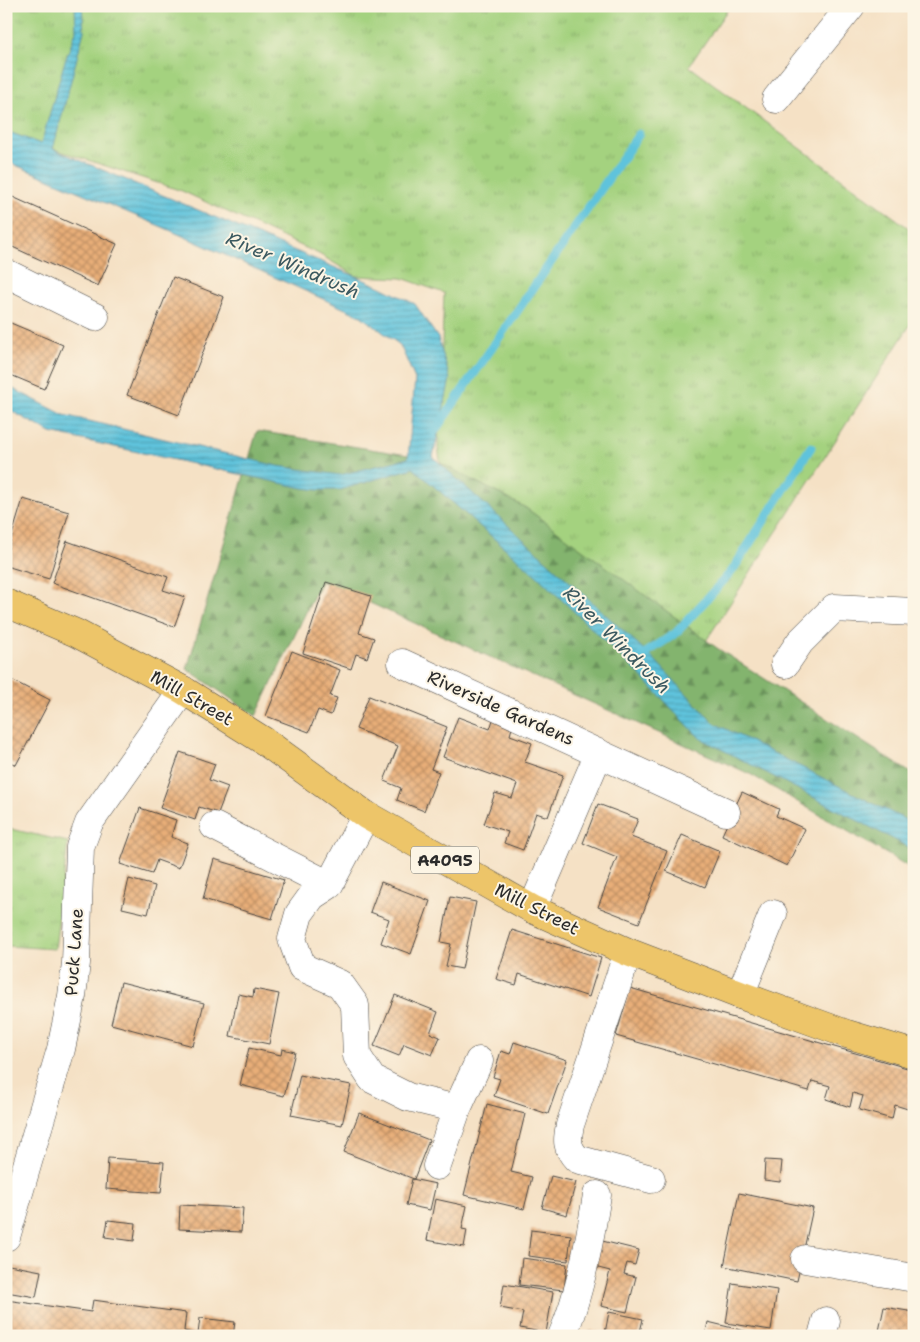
<svg xmlns="http://www.w3.org/2000/svg" width="920" height="1342" viewBox="0 0 920 1342" font-family="'Shantell Sans',sans-serif">
<style>
.grass{fill:url(#grass-tufts);stroke:#687e55}
.forest{fill:url(#forest-firs);stroke:#57704c}
.water{fill:url(#water-rules);stroke:#457784}
.lines{fill:none;stroke-linecap:round;stroke-linejoin:round}
.stream{stroke:#5fc3dc;stroke-width:9}
.building{fill:url(#building-cross-hatch)}
.minor-casing{stroke:#494642;stroke-width:29}
.major-casing{stroke:#494642;stroke-width:29}
.minor{stroke:#fff;stroke-width:28}
.major{stroke:#edc569;stroke-width:28}
.labels{text-anchor:middle;dominant-baseline:central;stroke-width:4;stroke-linejoin:round;paint-order:stroke}
.shield{fill:#fcf5e5;stroke:#6a6863;stroke-width:1}
.shield-label{font-size:16px;font-weight:bold;fill:#2b2b2b}
.street-label{font-size:18px;fill:#2b2b2b;stroke:#fcf5e5}
.water-label{font-size:19px;font-style:italic;fill:#3b5960;stroke:#fcf5e5}
</style>
<defs>
<pattern id="grass-tufts" width="24" height="20" patternUnits="userSpaceOnUse" patternTransform="scale(1.25)"><rect width="24" height="20" fill="#a4d27f"/><path d="M3 7l-1-3M5 7V3M7 7l1-3M15 17l-1-3M17 17v-4M19 17l1-3" fill="none" stroke="#8db46e"/></pattern>
<pattern id="forest-firs" width="22" height="20" patternUnits="userSpaceOnUse" patternTransform="scale(1.25)"><rect width="22" height="20" fill="#83b46e"/><path d="M5 1l3.5 6h-7zM16 11l3.5 6h-7z" fill="#6b935b"/></pattern>
<pattern id="water-rules" width="6" height="5" patternUnits="userSpaceOnUse" patternTransform="scale(1.25)"><rect width="6" height="5" fill="#5fc3dc"/><path d="M0 2.5h6" fill="none" stroke="#4f9fb3"/></pattern>
<pattern id="building-cross-hatch" width="8" height="8" patternUnits="userSpaceOnUse" patternTransform="scale(1.25)"><rect width="8" height="8" fill="#e8ae78"/><path d="M0 0l8 8M0 8l8-8" fill="none" stroke="#bc8e63"/></pattern>
</defs>
<rect width="100%" height="100%" fill="#fcf5e5"/>
<filter id="ink" filterUnits="userSpaceOnUse"><feTurbulence type="fractalNoise" baseFrequency=".02" numOctaves="2"/><feDisplacementMap in="SourceGraphic" scale="10" xChannelSelector="R" yChannelSelector="G"/><feConvolveMatrix kernelMatrix="1 2 1 2 8 2 1 2 1" color-interpolation-filters="sRGB"/></filter>
<filter id="wash" filterUnits="userSpaceOnUse"><feTurbulence type="fractalNoise" baseFrequency=".0096" numOctaves="4" result="noise"/><feDisplacementMap in="SourceGraphic" scale="20" xChannelSelector="R" yChannelSelector="G"/><feGaussianBlur stdDeviation="1.12" result="paint"/><feColorMatrix in="noise" values="0 0 0 0 0 0 0 0 0 0 0 0 0 0 0 0 0 1.4 0 .05"/><feComposite in="paint" operator="in"/></filter>
<g filter="url(#wash)">
<rect width="100%" height="100%" fill="#f5e1c5"/>
<path class="grass" d="M6,6H730L689,66L914,232V319L693,661L446,495L438,448L444,293L402,278L356,276L319,254L182,191L54,149L6,131Z
M6,828L68,842L55,949L7,946Z"/>
<path class="forest" d="M257,431L433,459L526,508L717,648L914,775V870L750,774L321,581L256,716L187,669Z"/>
<path class="water" d="M75,6H82L84,31L53,149L381,287L415,304L438,338L450,379L433,457L652,657L714,723L914,824V850L700,738L636,671L537,576L413,468L340,490H318L303,488L51,433L6,408V385L64,415L278,466L340,475L408,458L415,379L400,345L361,316L167,229L6,161V131L41,144L64,64L76,31Z"/>
<g class="lines">
<path class="stream" d="M434,432L639,134
M640,657L676,633L732,571L811,447"/>
</g>
<g id="blocks">
<path class="building" d="M6,194L117,244L98,286L6,244Z
M173,277L224,297L179,415L127,395Z
M6,321L63,345L44,389L6,373Z
M23,499L69,512L49,579L6,566V555Z
M67,541L168,577L163,590L185,597L174,627L52,583Z
M326,582L371,596L359,633L374,638L367,658L356,654L351,669L303,653Z
M292,651L340,670L330,696L337,698L331,715L318,710L309,732L266,716Z
M6,677L50,700L16,765L6,760Z
M369,696L447,727L431,769L439,772L424,811L397,800L401,788L384,781L398,746L356,729Z
M458,717L490,729L494,717L513,724L510,735L532,743L525,762L563,775L548,817L536,813L523,850L504,843L508,832L484,824L495,793L512,798L517,784L443,757Z
M180,752L215,764L209,780L228,787L218,813L199,807L195,820L160,808Z
M742,792L779,809L776,816L805,829L787,866L722,835Z
M598,804L638,819L631,837L667,851L639,923L598,907L617,857L583,843Z
M140,808L176,820L171,837L188,843L179,868L157,860L152,874L120,864Z
M682,835L720,851L705,887L666,871Z
M214,859L284,880L272,919L203,899Z
M129,879L155,886L148,914L122,908Z
M381,882L430,901L411,954L381,943L389,919L370,912Z
M450,897L476,902L462,969L446,966L451,944L441,942Z
M512,930L601,958L589,997L519,974L516,985L496,979Z
M121,982L204,1003L193,1046L111,1024Z
M630,988L914,1070V1111L895,1105L892,1119L859,1110L863,1096L853,1093L850,1107L826,1099L830,1086L812,1081L809,1091L616,1036Z
M254,989L279,994L269,1044L230,1036L238,994L253,997Z
M395,995L438,1012L430,1033L440,1037L432,1055L404,1044L399,1056L374,1046Z
M514,1042L567,1060L548,1114L494,1096L500,1079L493,1077L501,1051L510,1054Z
M249,1048L281,1055L282,1049L295,1052L284,1096L240,1085Z
M300,1075L351,1085L342,1125L291,1115Z
M487,1104L525,1114L511,1172L532,1177L524,1209L464,1195Z
M359,1113L429,1140L414,1179L344,1152Z
M108,1158L164,1162L161,1193L106,1189Z
M765,1160L782,1161L780,1182L764,1180Z
M551,1176L576,1182L567,1215L542,1208Z
M412,1179L436,1184L430,1210L406,1205Z
M739,1193L813,1208L797,1281L724,1266Z
M435,1199L467,1206L462,1229L467,1230L464,1247L427,1240Z
M180,1205L243,1208L241,1232L179,1229Z
M108,1220L136,1223L134,1241L105,1237Z
M531,1230L571,1235L568,1261L528,1256Z
M590,1238L639,1250L635,1265L627,1263L624,1274L636,1277L627,1312L601,1306L610,1271L583,1264Z
M522,1258L567,1264L564,1290L519,1285Z
M9,1265L41,1271L36,1297L6,1292Z
M732,1283L777,1290L771,1330L726,1323Z
M504,1284L553,1292L546,1333L520,1328L523,1312L500,1308Z
M6,1300L91,1312L93,1300L186,1313L184,1331L198,1334L200,1318L235,1322L233,1336H6Z
M884,1307L914,1312V1336H878Z
M609,1312L643,1319L639,1336H588L589,1330L605,1333Z
M708,1322L753,1333L752,1336H705Z"/>
</g>
</g>
<g filter="url(#ink)">
<use href="#blocks" fill-opacity="0" stroke="#494642" stroke-width="1"/>
<g class="lines">
<defs>
<path id="minor" d="M776,99L851,6
M6,273L95,317
M402,663L726,812
M785,664L800,642L834,608L914,612
M366,815L329,885L312,896L299,914L292,939L302,967L340,984L355,1005L357,1056L372,1079L408,1097L457,1109L437,1166
M214,826L329,885
M532,909L599,753
M628,952L570,1125C567,1140 566,1147 577,1159L651,1179
M740,995L773,914
M457,1109L479,1061
M6,1237L61,1049L72,996L76,963L80,847L89,823L183,690
M805,1259L914,1278
M562,1336C580,1295 590,1239 597,1195
M822,1336L826,1321"/>
<path id="major" d="M6,603L76,633L183,690L264,741L366,815L532,909L628,952L740,995L847,1034L914,1054"/>
</defs>
<use href="#minor" class="minor-casing"/>
<use href="#major" class="major-casing"/>
<use href="#minor" class="minor"/>
<use href="#major" class="major"/>
</g>
</g>
<g class="labels">
<rect class="shield" x="411" y="846.5" width="68" height="27" rx="4"/>
<g class="shield-label">
<text x="445" y="860">A4095</text>
</g>
<g class="street-label">
<text transform="translate(192 698) rotate(30)">Mill Street</text>
<text transform="translate(501 708) rotate(24)">Riverside Gardens</text>
<text transform="translate(537 909) rotate(27)">Mill Street</text>
<text transform="translate(74 952) rotate(-86)">Puck Lane</text>
</g>
<g class="water-label">
<text transform="translate(293 265) rotate(23)">River Windrush</text>
<text transform="translate(617 640) rotate(45)">River Windrush</text>
</g>
</g>
<rect width="920" height="1342" fill="none" stroke="#fcf5e5" stroke-width="25"/>
</svg>
